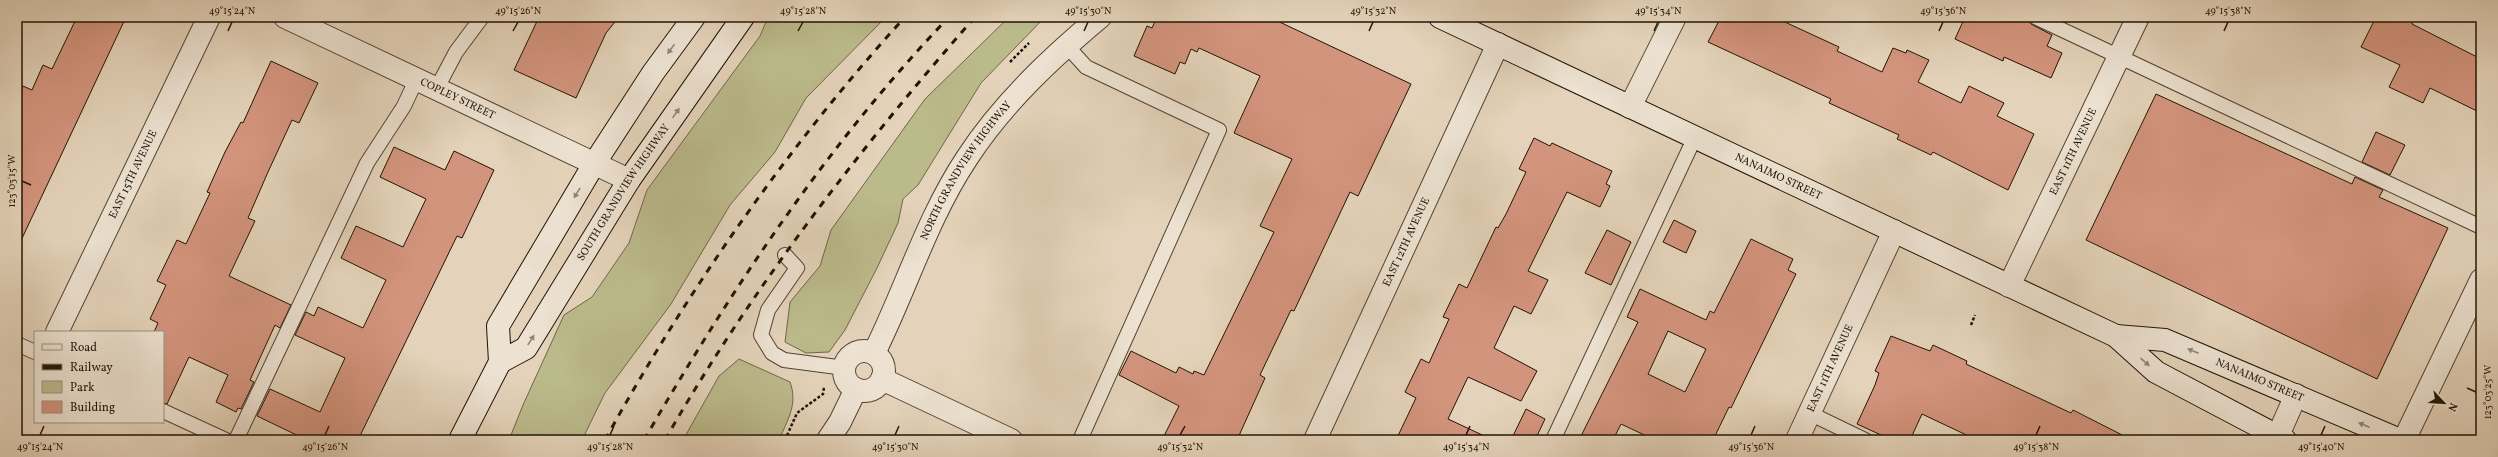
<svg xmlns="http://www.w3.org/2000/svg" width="2498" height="457" viewBox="0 0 2498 457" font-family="Vollkorn,serif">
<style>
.green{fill:#bbba8b;stroke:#6e6747}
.building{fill:#d3947d;stroke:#211403;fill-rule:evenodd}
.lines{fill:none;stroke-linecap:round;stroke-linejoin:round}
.service-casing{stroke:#524431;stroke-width:16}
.minor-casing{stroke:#524431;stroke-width:24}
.secondary-casing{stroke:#211403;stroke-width:24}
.path{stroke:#211403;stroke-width:2.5;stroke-dasharray:3 2;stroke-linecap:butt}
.service{stroke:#ede2d2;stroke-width:14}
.minor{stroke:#ede2d2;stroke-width:22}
.secondary{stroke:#ede2d2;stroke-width:22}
.rail{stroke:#211403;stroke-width:3;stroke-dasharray:7 7;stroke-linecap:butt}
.oneway{fill:#918575}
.ticks{fill:none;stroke:#211403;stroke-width:1.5}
.labels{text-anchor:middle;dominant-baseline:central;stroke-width:3;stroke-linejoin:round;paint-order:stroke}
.street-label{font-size:11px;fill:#211403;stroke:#ede2d2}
.neatline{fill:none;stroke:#211403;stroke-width:1.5}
.ticks-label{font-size:10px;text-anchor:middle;fill:#211403}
</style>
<rect width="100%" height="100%" fill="#e4d3ba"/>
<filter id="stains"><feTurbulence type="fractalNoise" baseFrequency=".005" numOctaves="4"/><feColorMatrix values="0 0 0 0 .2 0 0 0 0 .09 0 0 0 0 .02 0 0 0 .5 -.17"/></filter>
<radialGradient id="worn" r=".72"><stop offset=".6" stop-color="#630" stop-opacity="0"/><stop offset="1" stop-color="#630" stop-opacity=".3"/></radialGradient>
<path class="green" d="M768,17H886L806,98L775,152L730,205L671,304L605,393L582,440H509L523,405L564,315L592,297L629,243L647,190L760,36Z
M1009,17H1045L981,83L918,185L903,199L898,223L876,270L845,330L829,352L806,353L785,342L790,302L820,266L831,230L925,99Z
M739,359L790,382C798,404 788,419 779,440H683L719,376Z"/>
<path class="building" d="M77,17H126L17,249V98L23,86L32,90L43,65L52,69Z
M539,17H619L606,33L576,98L514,70Z
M1157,17H1269L1411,84L1358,196L1350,192L1294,311L1291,310L1260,375L1265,378L1237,440H1162L1179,406L1119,375L1131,351L1176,373L1179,367L1193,374L1194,371L1204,375L1274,232L1260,226L1292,159L1234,133L1260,76L1199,48L1197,52L1191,49L1185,64L1180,62L1175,74L1134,56L1147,26L1152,28Z
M1721,17H1774L1839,47L1837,51L1882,72L1893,48L1906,53L1907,50L1929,60L1918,82L1961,103L1969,86L2004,103L1997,116L2034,134L2008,190L1933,152L1931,155L1897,139L1899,135L1829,103L1831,99L1708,42Z
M1965,17H2027L2031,24L2052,35L2047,46L2062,53L2051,78L2004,57L2003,61L1955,39Z
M2376,17H2415L2412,24L2481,59V113L2430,88L2423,103L2389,87L2400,65L2361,47Z
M271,61L318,83L299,123L292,120L268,172L248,218L255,221L229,276L291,305L280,328L275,325L250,380L254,382L241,409L238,408L236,412L216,402L228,375L189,357L167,404L163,403V332H154L158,323L150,319L166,285L157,281L177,240L186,244L210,193L207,192L225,152L241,122L243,123Z
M2156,94L2352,184L2355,177L2383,190L2379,197L2448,228L2377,379L2086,240Z
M2376,132L2405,145L2390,175L2362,162Z
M1534,138L1550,146L1552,143L1612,171L1606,184L1610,186L1600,207L1567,192L1528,271L1548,280L1531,314L1514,306L1494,348L1537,371L1521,401L1468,377L1448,419L1493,440H1396L1416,398L1405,392L1421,359L1429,363L1449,319L1443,317L1459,284L1467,288L1496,227L1498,228L1506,214L1526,172L1519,169Z
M394,147L445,170L454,151L494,170L462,238L457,236L358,440H307L257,416L270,389L320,412L345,358L295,335L306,312L314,316L318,307L363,328L386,280L341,258L356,226L403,247L426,199L380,177Z
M1674,220L1696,231L1686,253L1663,242Z
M1607,230L1631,242L1611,285L1585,273Z
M1751,239L1793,259L1788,270L1796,274L1731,408L1729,407L1713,440H1655L1621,424L1613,440H1579L1638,322L1627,317L1640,289L1706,320L1710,311L1714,313ZM1668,331L1706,349L1685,392L1648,374Z
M1891,336L1930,351L1933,345L1967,361L1966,364L2071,413L2073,410L2132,440H1977L1922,414L1910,440H1892L1857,424L1875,385L1879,373L1875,371Z
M1526,409L1545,419L1535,440H1511Z"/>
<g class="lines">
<defs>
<path id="service" d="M2035,17L2481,227
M1066,45L1086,67L1219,130L1080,440
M437,88L456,52L482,17
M785,255L797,268L768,310L761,335L772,353L784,360L845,368
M17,344L35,352
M163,411L226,440
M1809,413L1865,440
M236,440L367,163L404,106L417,78
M1553,440L1695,137"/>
<g id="minor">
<path id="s1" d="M285,17L629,180"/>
<path d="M1630,107L1675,17"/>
<path id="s2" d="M2009,286L2138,17"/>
<path id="s3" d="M57,332L209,17"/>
<circle cx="864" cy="371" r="20"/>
<path id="s4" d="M874,353C906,289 927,218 967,158C1002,104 1051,58 1100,17"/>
<path d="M882,379L1011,440"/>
<path d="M828,440L840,422L856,389"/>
<path id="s5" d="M1315,440L1498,44"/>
<path id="s6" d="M1797,440L1894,231"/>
<path d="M2276,440L2296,395"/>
<path d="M2404,440L2481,280"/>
</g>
<g id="secondary">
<path id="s7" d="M1440,17L2116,336L2156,372L2285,440"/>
<path id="s8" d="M2116,336L2165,340L2400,440"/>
<path id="s9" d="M500,362L526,348L629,180L743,17"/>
<path d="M460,440L500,362L498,326L594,164L653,73L694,17"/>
</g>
</defs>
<use href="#service" class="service-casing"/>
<use href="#minor" class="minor-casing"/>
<use href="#secondary" class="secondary-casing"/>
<path class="path" d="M1010,62L1029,43
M1971,325L1975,315
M785,440L797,413L823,394L824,387"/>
<use href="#service" class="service"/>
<use href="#minor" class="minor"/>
<use href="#secondary" class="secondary"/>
<path class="rail" d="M605,440C687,291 790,143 905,17
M644,440C731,290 828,143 949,17
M665,440C751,289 860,148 975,17"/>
</g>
<defs><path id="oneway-solid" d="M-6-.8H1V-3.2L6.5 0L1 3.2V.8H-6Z"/></defs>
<g class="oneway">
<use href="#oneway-solid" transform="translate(671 49) rotate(126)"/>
<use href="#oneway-solid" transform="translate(676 113) rotate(-55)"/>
<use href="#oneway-solid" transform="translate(577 193) rotate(121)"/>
<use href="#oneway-solid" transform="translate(531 340) rotate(-58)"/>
<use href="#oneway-solid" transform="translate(2193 351) rotate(-157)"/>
<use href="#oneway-solid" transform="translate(2145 362) rotate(41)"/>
<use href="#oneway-solid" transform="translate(2364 425) rotate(-157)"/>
</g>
<path class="ticks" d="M228,31L232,22M513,31L518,22M798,31L803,22M1084,31L1088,22M1369,31L1373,22M1654,31L1658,22M1939,31L1943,22M2224,31L2228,22M22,181L31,185M2467,388L2476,392M40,435L44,426M325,435L329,426M610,435L614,426M895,435L899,426M1180,435L1185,426M1466,435L1470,426M1751,435L1755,426M2036,435L2040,426M2321,435L2325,426"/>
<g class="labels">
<g class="street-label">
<text stroke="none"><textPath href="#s1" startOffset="191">COPLEY STREET</textPath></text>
<text stroke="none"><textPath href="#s2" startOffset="149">EAST 11TH AVENUE</textPath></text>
<text stroke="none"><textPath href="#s4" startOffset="205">NORTH GRANDVIEW HIGHWAY</textPath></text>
<text stroke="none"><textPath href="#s3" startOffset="175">EAST 15TH AVENUE</textPath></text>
<text stroke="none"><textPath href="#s7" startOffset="374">NANAIMO STREET</textPath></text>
<text stroke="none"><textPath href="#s9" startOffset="213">SOUTH GRANDVIEW HIGHWAY</textPath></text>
<text stroke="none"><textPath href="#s5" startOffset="218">EAST 12TH AVENUE</textPath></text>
<text stroke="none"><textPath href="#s6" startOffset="79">EAST 11TH AVENUE</textPath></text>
<text stroke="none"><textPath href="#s8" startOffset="152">NANAIMO STREET</textPath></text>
</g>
</g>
<rect width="2498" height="457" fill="none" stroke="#e4d3ba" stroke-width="44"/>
<rect x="34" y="331" width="130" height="92" fill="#ede2d2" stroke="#9b907f"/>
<rect x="42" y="344" width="20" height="6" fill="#ede2d2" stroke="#9b907f"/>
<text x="70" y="351" font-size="12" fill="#211403">Road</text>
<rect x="42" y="364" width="20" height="6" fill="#211403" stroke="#9b907f"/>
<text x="70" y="371" font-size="12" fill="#211403">Railway</text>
<rect x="42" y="381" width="20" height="12" fill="#bbba8b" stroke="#9b907f"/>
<text x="70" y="391" font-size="12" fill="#211403">Park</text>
<rect x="42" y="401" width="20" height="12" fill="#d3947d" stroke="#9b907f"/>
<text x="70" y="411" font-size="12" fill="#211403">Building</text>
<g transform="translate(2444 403) rotate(115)" stroke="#ede2d2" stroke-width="3" paint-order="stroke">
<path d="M0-3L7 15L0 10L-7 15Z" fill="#211403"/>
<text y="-6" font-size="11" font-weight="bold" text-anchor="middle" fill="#211403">N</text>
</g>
<rect x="22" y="22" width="2454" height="413" class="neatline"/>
<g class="ticks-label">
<text x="232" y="14">49°15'24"N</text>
<text x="518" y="14">49°15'26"N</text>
<text x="803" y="14">49°15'28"N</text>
<text x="1088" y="14">49°15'30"N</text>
<text x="1373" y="14">49°15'32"N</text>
<text x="1658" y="14">49°15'34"N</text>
<text x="1943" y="14">49°15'36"N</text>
<text x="2228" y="14">49°15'38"N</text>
<text transform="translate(11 181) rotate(-90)" y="4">123°03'15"W</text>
<text transform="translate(2487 392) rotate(-90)" y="4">123°03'25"W</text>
<text x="40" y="450">49°15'24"N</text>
<text x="325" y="450">49°15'26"N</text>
<text x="610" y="450">49°15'28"N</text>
<text x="895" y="450">49°15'30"N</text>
<text x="1180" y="450">49°15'32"N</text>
<text x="1466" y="450">49°15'34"N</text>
<text x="1751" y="450">49°15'36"N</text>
<text x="2036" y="450">49°15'38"N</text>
<text x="2321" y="450">49°15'40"N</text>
</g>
<rect width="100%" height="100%" filter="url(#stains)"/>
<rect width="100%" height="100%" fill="url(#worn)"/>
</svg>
